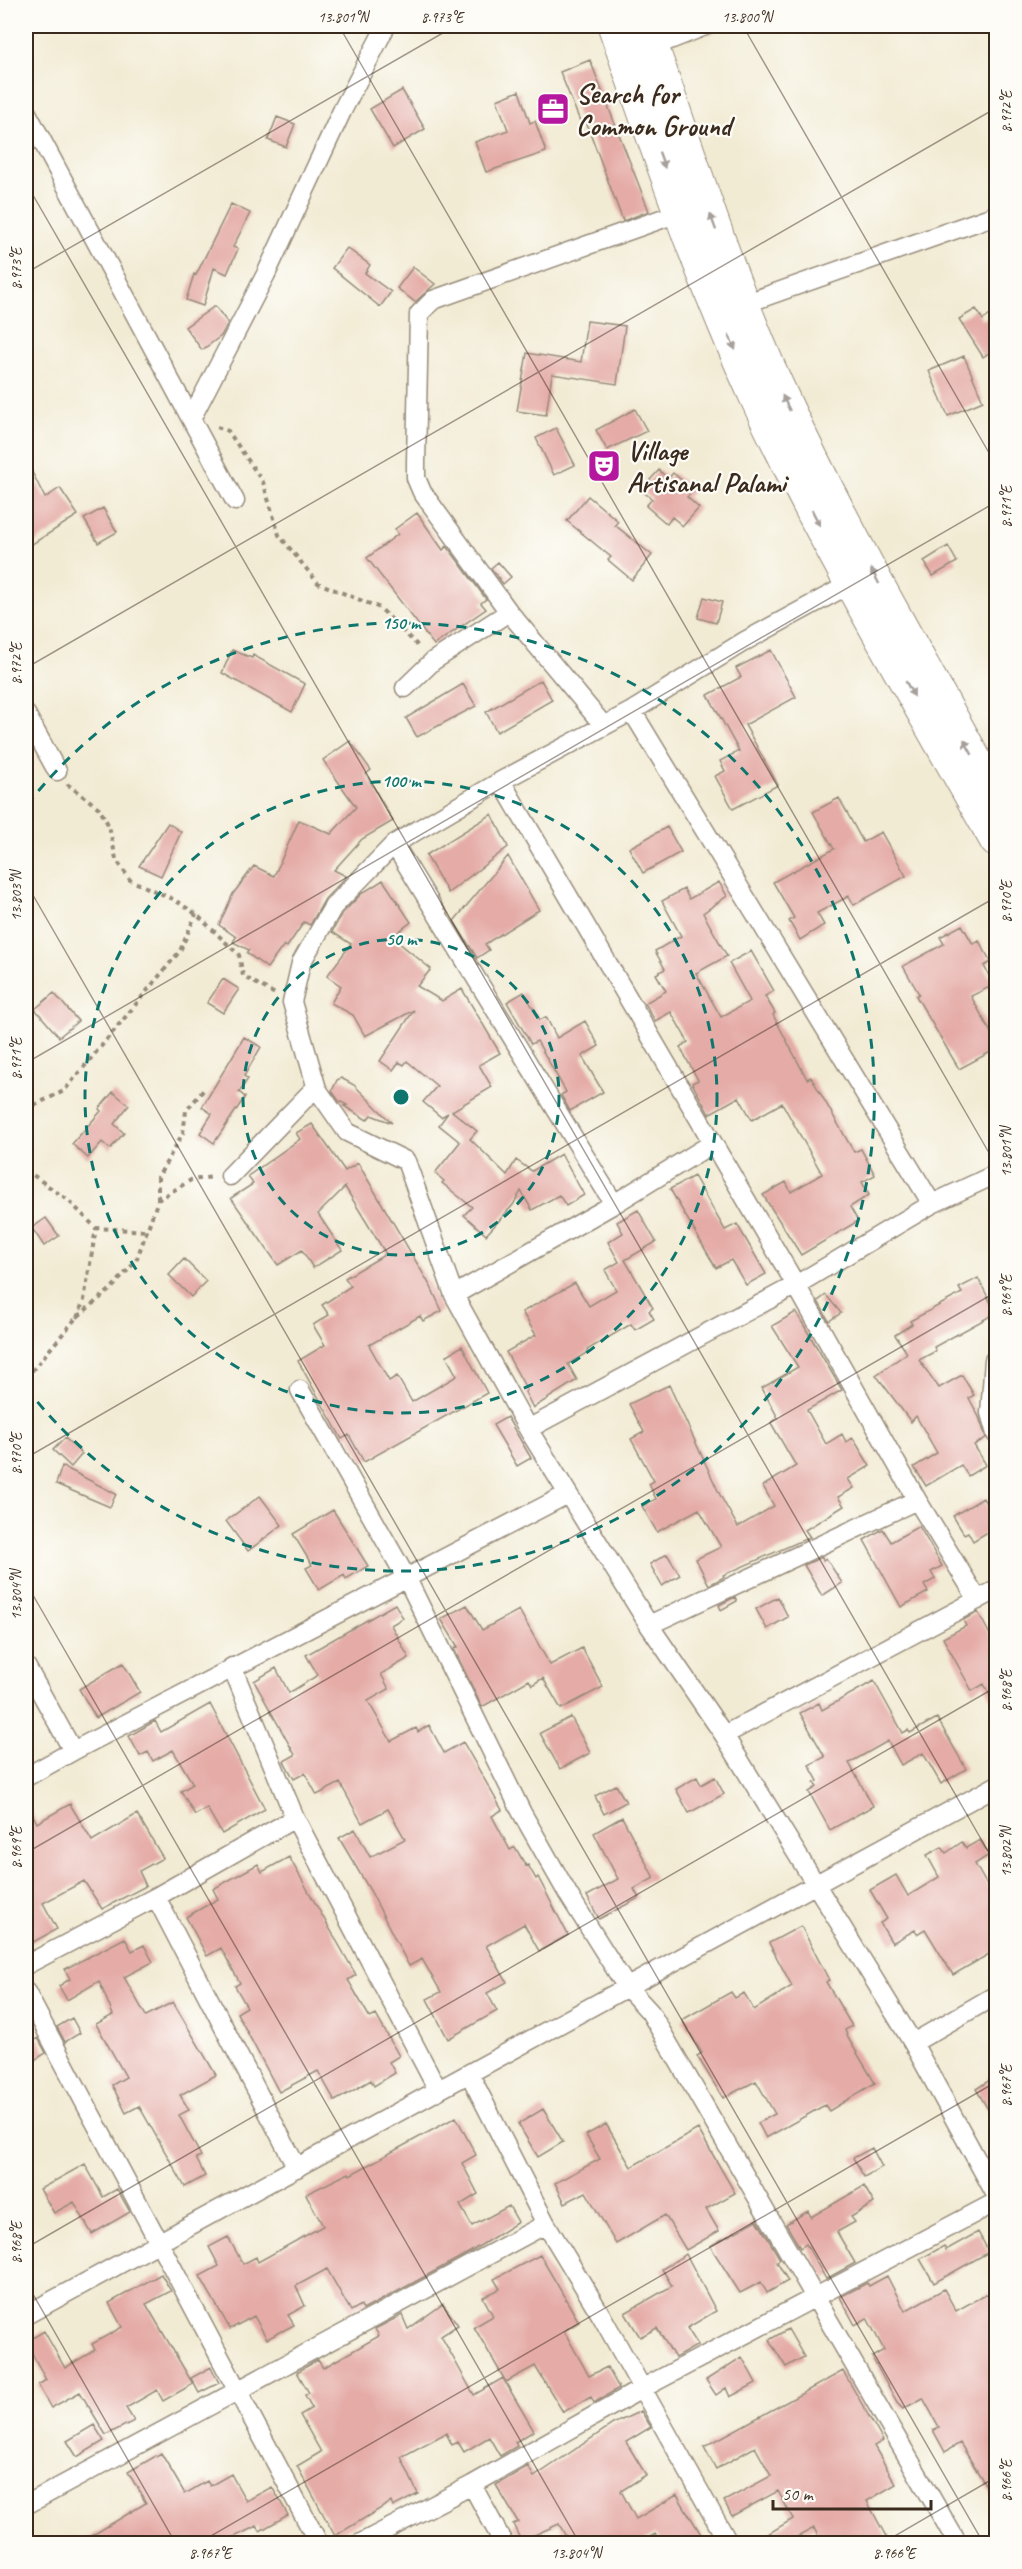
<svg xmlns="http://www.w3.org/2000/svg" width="1022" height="2569" viewBox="0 0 1022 2569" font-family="Caveat,sans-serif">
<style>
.building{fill:#e5aca7}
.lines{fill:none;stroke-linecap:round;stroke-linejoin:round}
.minor-casing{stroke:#968a79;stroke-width:21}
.trunk-casing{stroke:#968a79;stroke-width:34}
.path{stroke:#968a79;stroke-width:4;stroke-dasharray:4.5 4.5;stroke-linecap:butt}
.minor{stroke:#fff;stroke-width:18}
.trunk{stroke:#fff;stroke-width:32}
.oneway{fill:#a79f9a}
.ticks{fill:none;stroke:#3b2a1e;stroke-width:1.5;stroke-opacity:0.45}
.ring{fill:none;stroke:#0f766e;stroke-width:3;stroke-dasharray:10 8}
.labels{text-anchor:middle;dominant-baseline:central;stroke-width:4.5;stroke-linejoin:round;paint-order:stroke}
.poi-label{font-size:28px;font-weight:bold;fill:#3b2a1e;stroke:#fdfcf7;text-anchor:start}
.centre{fill:#0f766e;stroke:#fdfcf7;stroke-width:3}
.ring-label{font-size:18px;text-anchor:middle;font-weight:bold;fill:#0f766e;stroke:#fdfcf7;stroke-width:4.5;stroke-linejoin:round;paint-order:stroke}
.neatline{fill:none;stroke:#3b2a1e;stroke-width:2}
.ticks-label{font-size:15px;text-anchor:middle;fill:#3b2a1e}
</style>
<rect width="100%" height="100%" fill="#fdfcf7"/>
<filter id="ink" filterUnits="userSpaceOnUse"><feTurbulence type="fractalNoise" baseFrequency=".0167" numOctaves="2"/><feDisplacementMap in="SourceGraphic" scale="12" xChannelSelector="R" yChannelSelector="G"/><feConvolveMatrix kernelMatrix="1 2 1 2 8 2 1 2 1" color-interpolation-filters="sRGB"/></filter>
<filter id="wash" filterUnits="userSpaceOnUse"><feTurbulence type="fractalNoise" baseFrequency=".008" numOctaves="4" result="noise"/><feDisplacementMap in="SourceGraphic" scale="24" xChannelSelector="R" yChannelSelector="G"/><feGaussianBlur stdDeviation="1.35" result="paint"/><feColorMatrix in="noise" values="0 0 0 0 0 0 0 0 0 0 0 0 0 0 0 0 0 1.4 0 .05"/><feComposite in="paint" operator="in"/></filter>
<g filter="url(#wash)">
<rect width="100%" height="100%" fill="#f2ebd4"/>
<g id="blocks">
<path class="building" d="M590,60L649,211L623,221L585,119L580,121L560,72Z
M402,90L425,129L393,148L370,109Z
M519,91L530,123L535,121L546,152L486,172L475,142L508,130L497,100Z
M277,117L295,124L286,147L268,140Z
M231,204L250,213L233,247L238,249L227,274L214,268L203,306L186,300L194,274L196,275Z
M347,248L370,265L365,273L391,292L380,307L332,268Z
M413,267L435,284L415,302L397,288Z
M215,306L228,323L221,336L202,350L185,327Z
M976,309L983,320L996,311V348L983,357L959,319Z
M587,321L625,326L617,384L552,374L546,415L517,411L527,353L581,362Z
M964,356L983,401L948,416L929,371Z
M635,409L647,431L607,450L596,430Z
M556,428L575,465L554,475L536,438Z
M26,460L45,498L60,488L78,515L26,548Z
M659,470L668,479L673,473L694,490L687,497L699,508L683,526L672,517L667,524L646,506L652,499L641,490Z
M588,496L618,521L615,525L652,555L632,580L608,560L611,557L567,521Z
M103,508L117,532L98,543L84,519Z
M417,513L443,550L447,546L486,599L481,603L486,609L434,645L367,558L398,534L395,529Z
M948,546L957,562L933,576L924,561Z
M498,562L511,577L503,584L491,568Z
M704,597L722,602L716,623L698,618Z
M232,650L252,658L253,655L305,684L292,712L222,673Z
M771,650L796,697L745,725L778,785L733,809L715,776L725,771L720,761L739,751L708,695L741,677L736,668Z
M541,680L552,700L497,732L486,712Z
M463,684L476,706L417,737L406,718Z
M350,741L371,770L366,774L393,821L362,839L334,870L346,876L345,878L325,899L310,925L304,922L287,947L284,945L267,968L247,953L249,950L233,942L236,937L219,925L233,894L254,866L274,876L299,820L331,834L356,807L323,760Z
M839,798L863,842L881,832L906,876L854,905L849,896L817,913L824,925L800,940L789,921L794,918L773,882L834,849L813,812Z
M492,814L508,847L448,893L426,855Z
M168,823L181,832L161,876L139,866Z
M667,827L681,852L643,873L629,848Z
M508,856L539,910L485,944L489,950L477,958L454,921Z
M383,880L411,922L392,937L431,969L417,986L442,1001L462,989L500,1053L479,1065L492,1087L452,1111L477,1131L470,1139L507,1175L516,1160L532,1171L561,1154L584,1195L566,1206L559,1195L532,1210L521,1191L513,1205L486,1235L464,1215L472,1207L442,1183L444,1181L435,1173L460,1142L439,1125L448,1113L441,1117L423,1102L437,1086L407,1061L404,1065L399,1062L393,1070L380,1061L414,1010L365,1036L353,1015L331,1003L341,986L327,976L351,944L332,932L342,914L361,894Z
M719,882L727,896L703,913L727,956L696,973L721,1017L750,1001L729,963L751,951L774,991L765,996L775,1013L773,1015L807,1079L811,1077L854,1152L861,1149L875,1175L862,1182L869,1195L850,1207L858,1221L801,1255L763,1195L786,1182L791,1192L822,1174L782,1103L752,1120L739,1097L709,1114L692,1083L698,1080L680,1047L688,1042L671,1012L655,1021L645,1003L666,991L656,974L665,969L655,951L681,936L662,901L684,889L689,899Z
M962,925L973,944L979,941L991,962L984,966L994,985L971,996L996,1042V1049L959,1069L916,996L919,994L903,966L944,944L940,937Z
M223,979L239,989L223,1013L207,1003Z
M524,992L540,1020L546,1017L557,1038L585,1021L599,1046L582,1056L603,1092L570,1111L561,1095L566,1092L537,1041L531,1044L507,1002Z
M54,993L78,1021L59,1037L35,1009Z
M244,1037L261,1047L244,1076L248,1079L239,1092L245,1097L214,1143L200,1133L212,1114L202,1107Z
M341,1078L354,1085L392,1123L371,1115L367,1120L344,1106L347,1105L339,1101L332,1091L337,1080Z
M113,1092L129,1105L114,1124L124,1133L110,1149L102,1142L88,1158L72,1144L101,1111L99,1109Z
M312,1124L345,1171L358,1163L431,1287L442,1311L423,1321L420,1316L369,1345L389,1381L397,1376L412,1402L457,1376L446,1356L462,1346L487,1393L364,1462L349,1435L342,1439L298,1361L325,1345L313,1325L329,1315L322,1305L351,1286L345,1278L386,1254L345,1187L318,1214L342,1250L313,1268L302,1250L278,1265L231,1198L253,1184L248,1176L300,1139L296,1133Z
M694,1176L725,1230L737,1224L766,1274L746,1285L731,1260L716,1268L670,1189Z
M638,1210L656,1242L625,1260L653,1308L649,1311L654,1319L635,1330L631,1324L587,1350L588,1352L568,1364L577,1380L533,1408L525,1392L527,1390L506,1352L536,1335L522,1312L575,1283L589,1306L616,1290L605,1270L619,1262L608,1242L623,1233L617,1222Z
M46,1218L59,1236L44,1246L32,1228Z
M184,1259L206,1281L191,1297L169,1275Z
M978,1278L996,1313L934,1347L936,1351L919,1360L939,1388L962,1375L974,1395L969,1398L979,1417L986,1438L974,1445L986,1465L968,1476L961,1465L926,1486L914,1467L937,1453L916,1416L911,1422L876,1375L907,1353L895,1335L912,1324L910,1321L962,1293L959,1288Z
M826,1295L841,1313L829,1321L818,1301Z
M796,1312L842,1390L807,1410L826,1444L842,1434L846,1442L853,1438L870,1466L848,1479L854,1488L838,1497L844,1506L805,1530L810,1537L723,1575L724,1577L709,1585L696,1559L721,1547L699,1509L657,1532L642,1506L656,1499L649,1484L654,1481L631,1439L644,1432L629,1404L669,1385L720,1495L738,1527L774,1506L763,1486L796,1466L771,1423L778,1418L762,1388L798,1367L772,1326Z
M507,1417L531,1458L517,1466L493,1425Z
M65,1438L82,1454L71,1467L53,1450Z
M62,1466L116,1494L110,1507L56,1484Z
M260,1496L282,1525L248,1551L226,1521Z
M983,1498L996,1521V1527L973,1541L968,1532L964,1534L953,1516Z
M333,1510L368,1566L346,1579L344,1575L319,1590L306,1568L312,1565L293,1534Z
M919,1526L942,1566L931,1572L935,1579L924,1585L928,1592L901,1607L864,1540L883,1529L891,1542Z
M667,1554L680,1575L662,1586L650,1564Z
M822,1557L823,1560L826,1558L842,1583L822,1596L804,1565Z
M735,1597L737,1601L721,1610L719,1605Z
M778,1597L788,1617L767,1629L756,1609Z
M395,1604L403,1618L391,1625L409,1658L381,1674L389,1689L368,1701L391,1741L416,1728L418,1732L429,1725L444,1753L463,1742L502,1810L492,1816L510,1850L515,1847L526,1866L528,1865L536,1879L538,1877L568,1935L539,1951L524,1924L486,1946L507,1982L487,1993L497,2011L448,2039L427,1999L441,1992L422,1959L409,1966L371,1892L339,1838L355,1829L370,1857L405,1839L388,1809L362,1823L340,1783L317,1795L305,1773L294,1779L284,1761L295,1755L254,1681L276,1668L289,1693L318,1675L306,1655Z
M467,1605L482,1630L519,1610L550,1665L582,1648L603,1687L561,1709L543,1678L532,1685L529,1680L482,1707L454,1649L458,1647L441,1619Z
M978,1612L996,1646V1707L984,1684L972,1691L943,1638L966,1626L963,1620Z
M123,1663L140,1692L96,1718L79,1689Z
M874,1681L903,1733L908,1730L910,1733L937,1718L966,1769L941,1784L923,1753L901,1765L888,1741L849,1763L873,1806L830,1830L809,1792L817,1787L814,1783L818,1781L809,1765L825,1757L800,1713L819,1703L822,1710Z
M210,1704L265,1809L222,1834L207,1808L195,1815L181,1791L193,1784L173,1750L153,1761L148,1752L140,1756L129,1736L155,1721L161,1732Z
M571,1717L590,1753L560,1769L540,1733Z
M697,1777L701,1785L715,1777L724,1794L689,1813L676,1789Z
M616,1785L626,1802L604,1814L595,1796Z
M26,1802L37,1823L70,1804L92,1841L137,1814L163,1858L139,1871L146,1886L102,1909L84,1881L43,1903L57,1929L26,1946Z
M622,1817L654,1878L634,1889L639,1898L599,1919L587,1896L618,1879L594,1833Z
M980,1840L989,1855L975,1864L996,1901V1950L953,1975L925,1929L917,1934L915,1930L892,1943L880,1923L887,1919L870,1890L896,1875L908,1896L939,1877L927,1855L942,1847L946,1853L962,1842L966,1848Z
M289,1857L356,1975L348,1980L370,2018L376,2015L399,2056L389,2062L395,2073L374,2086L371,2080L335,2101L318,2071L279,2092L237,2013L247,2007L235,1986L240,1983L221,1948L207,1956L186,1917L218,1899L213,1889L258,1864L262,1872Z
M801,1926L829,1980L826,1982L852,2026L845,2030L848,2038L875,2083L829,2111L825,2105L766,2138L758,2123L775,2114L756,2081L723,2098L697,2056L702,2053L682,2020L731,1992L735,1998L744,1993L754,2010L792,1986L769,1943Z
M125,1938L132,1951L144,1945L153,1962L124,1977L146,2016L173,2002L216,2075L180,2095L189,2110L179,2115L201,2156L196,2158L205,2176L185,2187L139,2106L126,2113L112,2085L126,2077L96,2024L113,2015L99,1981L67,2000L59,1986L70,1979L65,1969Z
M72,2018L80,2033L65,2042L57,2027Z
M38,2038L46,2053L33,2061L26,2045Z
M996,2076V2123L976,2089Z
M543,2109L563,2142L538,2157L518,2124Z
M456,2117L476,2155L462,2163L478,2194L460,2205L472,2226L509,2206L518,2222L470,2252L363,2310L361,2305L351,2311L327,2269L296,2286L305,2306L288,2315L294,2325L267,2339L254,2316L230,2329L200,2276L219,2266L209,2247L228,2237L243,2264L256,2257L258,2262L323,2226L306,2194L349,2173L350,2175Z
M606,2124L631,2167L698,2129L735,2193L706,2209L719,2231L686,2250L665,2215L616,2244L586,2192L565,2203L555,2183L600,2159L586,2135Z
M872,2148L882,2167L864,2177L853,2158Z
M85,2164L103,2197L117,2189L130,2212L92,2234L74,2202L54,2213L40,2189Z
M864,2186L874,2203L851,2217L855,2222L837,2232L855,2263L826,2279L806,2244L800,2248L786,2224L808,2211L811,2217Z
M757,2220L780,2259L777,2262L788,2281L767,2293L761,2282L740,2293L710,2246Z
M978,2232L989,2252L934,2283L920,2259L944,2246L946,2250Z
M686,2254L716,2311L687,2328L698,2345L675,2358L657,2328L640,2337L625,2313L672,2286L662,2269Z
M540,2255L579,2322L564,2331L589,2376L607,2367L619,2388L594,2403L591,2397L563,2412L535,2366L506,2382L474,2327L493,2316L483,2297L500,2289L494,2279Z
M161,2274L171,2291L146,2304L193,2384L163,2401L157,2390L126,2408L134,2421L106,2435L80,2392L51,2408L38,2385L46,2380L26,2342L44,2331L65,2368L95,2350L92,2344L122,2327L109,2303Z
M887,2276L905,2311L944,2289L956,2311L990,2292L996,2304V2502L960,2443L945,2452L933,2430L939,2427L923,2398L903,2409L897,2403L872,2357L884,2350L867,2318L855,2325L840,2297L867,2283L869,2286Z
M443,2304L458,2325L441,2336L474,2395L503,2378L534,2431L515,2442L517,2446L500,2456L489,2437L464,2452L458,2442L452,2445L446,2433L401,2457L418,2494L393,2507L391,2502L335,2536L297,2466L321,2452L300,2415L312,2408L305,2395L309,2393L297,2372L318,2360L323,2368L379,2336L375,2329L402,2315L408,2329Z
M788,2329L804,2357L786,2367L769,2340Z
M742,2357L756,2383L730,2397L726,2388L716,2395L706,2380Z
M211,2367L219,2383L199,2393L191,2378Z
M843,2371L883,2441L874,2446L896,2484L867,2501L890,2544H822L814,2528L784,2544H751L793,2519L778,2491L732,2516L724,2501L771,2476L755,2447L716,2469L704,2447Z
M641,2411L651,2427L626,2442L646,2475L621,2491L636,2519L677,2495L707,2544H661L655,2534L638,2544H570L559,2524L521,2541L513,2524L518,2522L496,2485L528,2466L534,2477L613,2424Z
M94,2425L104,2441L77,2457L67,2441Z
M161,2453L185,2494L207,2481L210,2486L231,2474L246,2501L272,2487L288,2515L260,2531L257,2526L219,2544H78L146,2503L128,2472Z"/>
</g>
</g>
<g filter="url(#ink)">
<use href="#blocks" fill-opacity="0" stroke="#968a79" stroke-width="1.5"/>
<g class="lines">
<defs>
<path id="minor" d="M644,50L705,26
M26,111L235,501
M744,304L996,215
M191,419L266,274L342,111L386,26
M850,584L745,641L632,711L501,781L394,844L333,907L301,963L292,1002L317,1089L347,1132L406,1161L454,1295L528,1429L649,1625L724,1735L913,2043L996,2195
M405,688L433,661L509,612
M632,711L932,1204
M26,714L57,771
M604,726L509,612L422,492L416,478V463L419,314L433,300L681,212
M501,781L796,1285L917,1500L978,1600
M394,844L614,1204
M230,1176L316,1087
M454,1295L614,1204L713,1143
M994,1360L990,1413L996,1434
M300,1390L407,1579L522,1813L568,1894L626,1986L650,2012L958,2544
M528,1429L796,1285L932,1204L996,1174
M649,1625L917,1500
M26,1666L73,1751L566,1495
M232,1667L295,1818L438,2090
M724,1735L996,1590
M26,1777L73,1751
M156,1897L297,2168
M26,1965L156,1897L295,1818
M26,1992L319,2544
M913,2043L996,1995
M470,2075L546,2224L601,2315L729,2544
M26,2315L996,1786
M472,2485L504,2544
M26,2505L546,2224
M359,2544L472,2485L643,2388L996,2202"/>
<path id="trunk" d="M614,26C657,151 701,278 756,398C827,551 914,695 996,841
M645,26C688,146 725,270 778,387C839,521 915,650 986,779"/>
</defs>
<use href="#minor" class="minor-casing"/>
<use href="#trunk" class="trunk-casing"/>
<path class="path" d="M217,427L228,431L263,482L279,535L318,583L380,608L420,648
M67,784L99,808L109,826L116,859L130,880L173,899L196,914L239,955L243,976L275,994
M26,1109L64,1091L180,951L196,914
M26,1170L69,1201L96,1228L147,1231
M158,1199V1177L183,1133L186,1111L206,1087
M77,1318L84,1300L96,1228
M26,1378L76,1318L111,1289L136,1261L158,1200L191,1180L213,1177"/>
<use href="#minor" class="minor"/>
<use href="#trunk" class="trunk"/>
</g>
<defs><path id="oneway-solid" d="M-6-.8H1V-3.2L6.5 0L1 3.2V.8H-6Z" transform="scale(1.5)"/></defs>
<g class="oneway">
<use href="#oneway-solid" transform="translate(662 160) rotate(70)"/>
<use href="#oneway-solid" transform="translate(713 222) rotate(-110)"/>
<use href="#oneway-solid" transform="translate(732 342) rotate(66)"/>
<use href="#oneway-solid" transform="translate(786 403) rotate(-116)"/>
<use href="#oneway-solid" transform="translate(816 518) rotate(63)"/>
<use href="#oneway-solid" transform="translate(875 576) rotate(-118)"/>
<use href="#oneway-solid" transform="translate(910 689) rotate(60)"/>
<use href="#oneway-solid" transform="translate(968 747) rotate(-119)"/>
</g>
</g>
<path class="ticks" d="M339,26L996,1165M743,26L996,465M26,183L996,1865M26,273L455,26M26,668L996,108M26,883L984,2544M26,1063L996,502M26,1458L996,897M26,1583L580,2544M26,1853L996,1292M26,2248L996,1687M26,2282L176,2544M197,2544L996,2082M881,2544L996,2477"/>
<g class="ring">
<circle cx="401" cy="1097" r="158"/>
<circle cx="401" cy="1097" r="316"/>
<path d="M27 805A474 474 0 1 1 27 1389"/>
</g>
<defs>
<symbol id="office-square" viewBox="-11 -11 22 22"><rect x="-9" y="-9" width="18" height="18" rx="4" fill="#b5179e" stroke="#fdfcf7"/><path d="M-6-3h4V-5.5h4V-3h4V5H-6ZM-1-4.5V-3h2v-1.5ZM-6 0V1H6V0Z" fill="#fff"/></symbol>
<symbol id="theatre-square" viewBox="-11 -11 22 22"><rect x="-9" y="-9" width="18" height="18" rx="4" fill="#b5179e" stroke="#fdfcf7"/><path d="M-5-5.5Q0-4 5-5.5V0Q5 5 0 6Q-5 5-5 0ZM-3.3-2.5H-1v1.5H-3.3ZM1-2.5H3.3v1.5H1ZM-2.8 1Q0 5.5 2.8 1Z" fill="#fff"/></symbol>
</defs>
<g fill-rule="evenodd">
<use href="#office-square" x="534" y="90" width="38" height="38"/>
<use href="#theatre-square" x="585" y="447" width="38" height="38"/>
</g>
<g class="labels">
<g class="poi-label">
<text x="576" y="93">Search for<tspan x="576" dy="32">Common Ground</tspan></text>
<text x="627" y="450">Village<tspan x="627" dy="32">Artisanal Palami</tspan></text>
</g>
</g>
<circle cx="401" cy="1097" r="9" class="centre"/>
<g class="ring-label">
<text x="401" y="629">150 m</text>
<text x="401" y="787">100 m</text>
<text x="401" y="945">50 m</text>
</g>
<rect width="1022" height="2569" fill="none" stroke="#fdfcf7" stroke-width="66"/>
<path d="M773 2500v9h158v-9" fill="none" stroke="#3b2a1e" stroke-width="3"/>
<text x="782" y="2500" font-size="18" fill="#3b2a1e" stroke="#fdfcf7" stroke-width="4.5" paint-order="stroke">50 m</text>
<rect x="33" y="33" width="956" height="2503" class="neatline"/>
<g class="ticks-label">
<text x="343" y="22">13.801°N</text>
<text x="442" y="22">8.973°E</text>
<text x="747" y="22">13.800°N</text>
<text transform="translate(1006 112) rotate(-90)" y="5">8.972°E</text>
<text transform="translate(16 269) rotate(-90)" y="5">8.973°E</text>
<text transform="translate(1006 507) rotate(-90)" y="5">8.971°E</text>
<text transform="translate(16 664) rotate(-90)" y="5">8.972°E</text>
<text transform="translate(16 896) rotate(-90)" y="5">13.803°N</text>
<text transform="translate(1006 902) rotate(-90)" y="5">8.970°E</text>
<text transform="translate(16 1059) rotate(-90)" y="5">8.971°E</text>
<text transform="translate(1006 1152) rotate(-90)" y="5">13.801°N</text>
<text transform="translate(1006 1296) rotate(-90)" y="5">8.969°E</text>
<text transform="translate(16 1454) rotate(-90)" y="5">8.970°E</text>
<text transform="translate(16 1595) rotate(-90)" y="5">13.804°N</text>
<text transform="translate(1006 1691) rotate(-90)" y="5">8.968°E</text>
<text transform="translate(16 1848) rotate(-90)" y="5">8.969°E</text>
<text transform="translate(1006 1852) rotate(-90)" y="5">13.802°N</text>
<text transform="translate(1006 2086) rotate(-90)" y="5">8.967°E</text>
<text transform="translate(16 2243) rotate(-90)" y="5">8.968°E</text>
<text transform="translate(1006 2481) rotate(-90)" y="5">8.966°E</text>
<text x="210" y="2558">8.967°E</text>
<text x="576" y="2558">13.804°N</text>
<text x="894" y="2558">8.966°E</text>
</g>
</svg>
